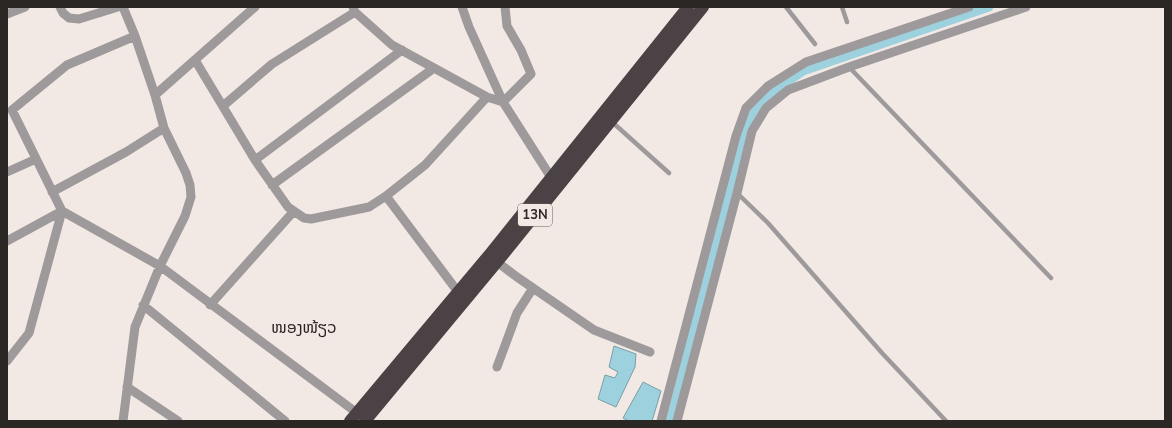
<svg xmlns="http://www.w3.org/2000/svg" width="1172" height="428" viewBox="0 0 1172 428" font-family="'Nunito Sans','Noto Sans Lao',sans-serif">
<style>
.water{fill:#9dd1de;stroke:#7a9ea6}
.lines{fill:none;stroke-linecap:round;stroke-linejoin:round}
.canal{stroke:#9dd1de;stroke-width:9}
.lane{stroke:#9e9a9c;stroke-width:4.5}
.street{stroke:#9e9a9c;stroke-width:9}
.highway{stroke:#4a4245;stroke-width:12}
.labels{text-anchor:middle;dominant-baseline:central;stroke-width:3;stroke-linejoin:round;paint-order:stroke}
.shield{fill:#f2e9e4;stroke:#66615e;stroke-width:1}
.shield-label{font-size:13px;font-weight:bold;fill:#2a2725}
.quarter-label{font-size:16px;fill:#2a2725;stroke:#f2e9e4}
</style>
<rect width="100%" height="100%" fill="#f2e9e4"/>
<path class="water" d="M614,346L636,354L635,367L616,407L598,399L605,375L615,378L618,372L609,367Z
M643,382L661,391L652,421H629L623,418Z"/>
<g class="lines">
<path class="canal" d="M670,421L678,392L740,145L754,112L776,90L803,71L989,7"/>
<path class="lane" d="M786,7L815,44
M842,7L847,22
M849,67L1051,278
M611,121L669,173
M737,193L768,223L882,353L946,421"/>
<path class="street" d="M60,7L63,13L69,18L79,19L118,7
M123,7L135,36L155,95L164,128L186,173L190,185L191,197L185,216L160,266L135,327L123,421
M353,7L355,12L392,45L487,97L503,102L531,74L521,50L507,26L505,7
M462,7L469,27L503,102L554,182
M7,14L25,7
M195,60L255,160L288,207L304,218L311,219L369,207L386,196
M155,95L255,7
M223,106L272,64L355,12
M255,160L402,50
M7,172L36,159
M272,185L434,68
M52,192L126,152L164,128
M7,241L62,211L160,266L357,413
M497,262L517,277L594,330L650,352
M458,292L386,196L425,165L487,97
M143,305L285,421
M210,305L294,211
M7,361L29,333L62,211L12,110L67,65L135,36
M497,367L517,313L533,288
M127,387L178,421
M661,421L736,136L746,108L768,86L806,62L969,7
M677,421L737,193L752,131L766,108L788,90L849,67L1026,7"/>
<path class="highway" d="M350,421L490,254L688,7
M365,421L497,262L703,7"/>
</g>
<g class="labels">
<rect class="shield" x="518" y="204" width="34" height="22" rx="3"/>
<g class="shield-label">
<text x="535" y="215">13N</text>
</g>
<g class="quarter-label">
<text x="304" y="328">ໜອງໜ້ຽວ</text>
</g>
</g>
<rect width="1172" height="428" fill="none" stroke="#2a2725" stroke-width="16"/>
</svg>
